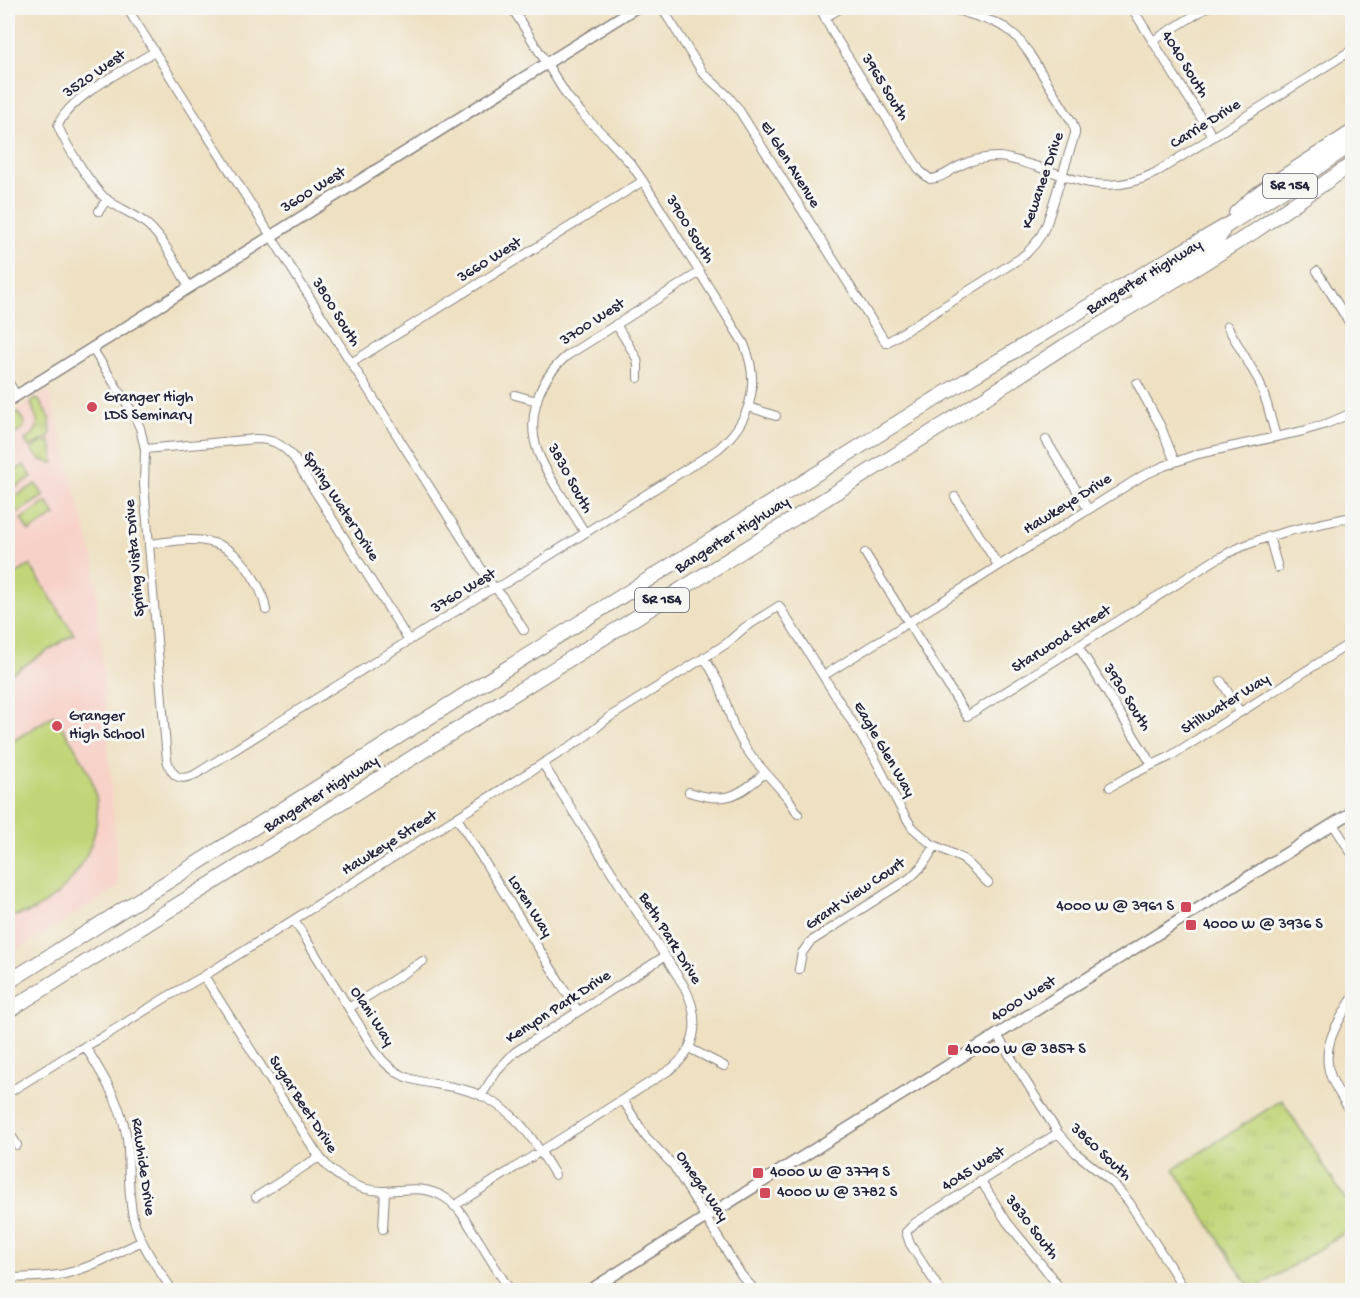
<svg xmlns="http://www.w3.org/2000/svg" width="1360" height="1298" viewBox="0 0 1360 1298" font-family="'Gochi Hand',sans-serif">
<style>
.built{fill:#f7d1c8}
.grass{fill:url(#grass-tufts);stroke:#727c5a;stroke-width:1.5}
.garden{fill:#c1d578;stroke:#727c5a;stroke-width:1.5}
.lines{fill:none;stroke-linecap:round;stroke-linejoin:round}
.street-casing{stroke:#88817e;stroke-width:10}
.secondary-casing{stroke:#88817e;stroke-width:13}
.highway-casing{stroke:#88817e;stroke-width:16}
.street{stroke:#fff;stroke-width:8}
.secondary{stroke:#fff;stroke-width:10}
.highway{stroke:#fff;stroke-width:14}
.poi-dot{fill:#d1495b;stroke:#f6f6f2;stroke-width:2}
.labels{text-anchor:middle;dominant-baseline:central;stroke-width:6;stroke-linejoin:round;paint-order:stroke}
.shield{fill:#f6f6f2;stroke:#626272;stroke-width:1.5}
.shield-label{font-size:15px;font-weight:bold;fill:#22223b}
.street-label{font-size:16px;fill:#22223b;stroke:#f6f6f2}
.poi-label{font-size:16px;fill:#22223b;stroke:#f6f6f2;text-anchor:start}
</style>
<defs>
<pattern id="grass-tufts" width="24" height="20" patternUnits="userSpaceOnUse" patternTransform="scale(1.5)"><rect width="24" height="20" fill="#c1d578"/><path d="M3 7l-1-3M5 7V3M7 7l1-3M15 17l-1-3M17 17v-4M19 17l1-3" fill="none" stroke="#a6b769"/></pattern>
</defs>
<rect width="100%" height="100%" fill="#f6f6f2"/>
<filter id="ink" filterUnits="userSpaceOnUse"><feTurbulence type="fractalNoise" baseFrequency=".0167" numOctaves="2"/><feDisplacementMap in="SourceGraphic" scale="12" xChannelSelector="R" yChannelSelector="G"/><feConvolveMatrix kernelMatrix="1 2 1 2 8 2 1 2 1" color-interpolation-filters="sRGB"/></filter>
<filter id="wash" filterUnits="userSpaceOnUse"><feTurbulence type="fractalNoise" baseFrequency=".008" numOctaves="4" result="noise"/><feDisplacementMap in="SourceGraphic" scale="24" xChannelSelector="R" yChannelSelector="G"/><feGaussianBlur stdDeviation="1.35" result="paint"/><feColorMatrix in="noise" values="0 0 0 0 0 0 0 0 0 0 0 0 0 0 0 0 0 1.4 0 .05"/><feComposite in="paint" operator="in"/></filter>
<g filter="url(#wash)">
<rect width="100%" height="100%" fill="#eee0c1"/>
<path class="built" d="M49,390L95,565L119,887L8,956V416Z"/>
<path class="grass" d="M36,399L39,400L49,417L51,433L48,438L29,447L25,440C44,428 37,421 31,403Z
M17,412L24,421V427L20,431L13,436L8,430V417Z
M50,441L51,444L54,463L40,460L31,449L41,443Z
M1282,1100L1352,1210V1228L1254,1290H1251L1174,1169Z"/>
<path class="garden" d="M24,465L32,477L8,492V475Z
M36,484L44,496L17,513L9,500Z
M47,502L55,515L29,532L21,519Z
M30,565L74,634L8,676V579Z
M54,715C69,738 86,761 94,787C107,834 77,889 34,910C27,914 16,915 8,917V744Z"/>
</g>
<g filter="url(#ink)">
<g class="lines">
<defs>
<path id="street" d="M127,8L489,581L502,596L524,630
M662,8L703,73L729,97L737,107L886,343L1019,259C1032,250 1041,238 1047,223L1075,134V130L1072,122L1029,53L1017,37L1006,28L994,22L950,8
M820,8L831,30L920,171L930,179C941,179 949,171 959,166C971,160 985,157 999,157C1011,158 1023,163 1035,166C1079,181 1110,196 1155,173L1352,50
M1132,8L1213,137
M826,17L841,8
M1153,41L1206,8
M154,52C128,68 68,97 58,126C65,144 92,187 106,199C119,209 136,214 149,226C166,242 177,267 189,287
M99,211L107,199
M1317,271L1352,327
M616,324L637,359L638,366V378
M1227,326L1259,381L1267,404L1276,437
M92,348L134,415L140,428L145,449L144,485L167,760C172,777 180,782 196,774L488,591L504,584L718,449C751,421 761,384 744,344L643,181L631,164L608,139L585,117L567,96L512,8
M351,363L643,181
M8,381L16,395
M1137,383L1161,427L1175,462
M515,395L537,401
M749,407L776,416
M1046,440L1088,509
M145,449L256,439C273,439 283,445 294,458L409,641
M955,497L998,565
M585,533C576,518 567,504 558,490C540,461 527,438 536,404C541,383 552,368 568,355L700,272
M1269,536L1278,568
M149,544C190,539 224,532 250,572C258,585 264,595 266,610
M865,553L967,716L1215,560C1258,535 1305,527 1352,517
M1078,646L1152,765
M704,657L719,683L734,727L744,746L756,762L788,798L798,814
M823,676L1142,476L1164,466L1198,454L1303,431L1326,424L1352,413
M1221,681L1240,712
M1110,787L1129,776L1169,757L1352,642
M689,792C725,804 737,797 765,773
M457,818L578,1011
M1333,824L1352,854
M294,920L376,1052C405,1093 439,1077 480,1095C519,1113 534,1140 555,1175
M799,969L802,953L810,942L910,878L923,865L935,846
M204,976L314,1149C330,1174 355,1192 386,1191C408,1190 423,1185 444,1197C461,1207 470,1228 481,1244C490,1259 500,1275 510,1290
M1352,999C1337,1023 1320,1048 1331,1077C1336,1090 1345,1102 1352,1114
M349,1008L423,961
M997,1035L1058,1133L1076,1153L1113,1183L1129,1202L1185,1290
M85,1046C105,1079 125,1109 128,1148C129,1171 128,1194 133,1217C140,1244 157,1267 172,1290
M689,1048L724,1066
M8,1093L69,1055L101,1038L165,998L204,976L585,737L608,718L726,644L744,628L779,606L873,755L902,811L912,827L930,843L963,859L969,864L988,883
M481,1096L497,1071L515,1052L665,956
M623,1100L646,1137L673,1165L742,1276L755,1290
M8,1130L17,1145
M981,1181L1007,1222L1046,1270L1061,1290
M256,1197L319,1157
M454,1206L671,1069C699,1047 700,1016 684,986L543,764
M383,1229L385,1191
M8,1278C26,1277 45,1278 64,1274C91,1268 117,1253 142,1241
M940,1290L910,1244L906,1232L915,1223L1058,1133"/>
<path id="secondary" d="M8,401L635,8
M590,1290L1352,812"/>
<path id="highway" d="M1236,213L1251,199L1263,190L1352,132
M1137,292C1158,279 1210,253 1222,233
M8,982L937,398L1107,295L1226,226L1308,174L1352,144
M8,1011L948,422L1063,347L1199,266L1255,231L1352,164"/>
</defs>
<use href="#street" class="street-casing"/>
<use href="#secondary" class="secondary-casing"/>
<use href="#highway" class="highway-casing"/>
<use href="#street" class="street"/>
<use href="#secondary" class="secondary"/>
<use href="#highway" class="highway"/>
</g>
</g>
<g class="poi-dot">
<circle cx="92" cy="407" r="6"/>
<circle cx="57" cy="726" r="6"/>
<rect x="1180" y="901" width="12" height="12" rx="3"/>
<rect x="1185" y="919" width="12" height="12" rx="3"/>
<rect x="947" y="1044" width="12" height="12" rx="3"/>
<rect x="752" y="1167" width="12" height="12" rx="3"/>
<rect x="759" y="1187" width="12" height="12" rx="3"/>
</g>
<g class="labels">
<g class="shield">
<rect x="1263" y="174" width="54" height="24" rx="4.5"/>
<rect x="635" y="588" width="54" height="24" rx="4.5"/>
</g>
<g class="shield-label">
<text x="1290" y="186">SR 154</text>
<text x="662" y="600">SR 154</text>
</g>
<g class="street-label">
<text transform="translate(1184 65) rotate(58)">4040 South</text>
<text transform="translate(95 75) rotate(-35)">3520 West</text>
<text transform="translate(884 88) rotate(58)">3965 South</text>
<text transform="translate(1206 125) rotate(-32)">Carrie Drive</text>
<text transform="translate(789 165) rotate(58)">El Glen Avenue</text>
<text transform="translate(1044 181) rotate(-71)">Kewanee Drive</text>
<text transform="translate(314 191) rotate(-32)">3600 West</text>
<text transform="translate(689 230) rotate(58)">3900 South</text>
<text transform="translate(490 261) rotate(-32)">3660 West</text>
<text transform="translate(1145 278) rotate(-31)">Bangerter Highway</text>
<text transform="translate(335 313) rotate(58)">3800 South</text>
<text transform="translate(593 323) rotate(-33)">3700 West</text>
<text transform="translate(569 479) rotate(61)">3830 South</text>
<text transform="translate(1068 505) rotate(-32)">Hawkeye Drive</text>
<text transform="translate(340 507) rotate(57)">Spring Water Drive</text>
<text transform="translate(733 536) rotate(-32)">Bangerter Highway</text>
<text transform="translate(136 558) rotate(-95)">Spring Vista Drive</text>
<text transform="translate(464 592) rotate(-31)">3760 West</text>
<text transform="translate(1062 640) rotate(-32)">Starwood Street</text>
<text transform="translate(1126 698) rotate(58)">3930 South</text>
<text transform="translate(1226 705) rotate(-32)">Stillwater Way</text>
<text transform="translate(883 750) rotate(60)">Eagle Glen Way</text>
<text transform="translate(322 795) rotate(-32)">Bangerter Highway</text>
<text transform="translate(390 844) rotate(-32)">Hawkeye Street</text>
<text transform="translate(856 895) rotate(-34)">Grant View Court</text>
<text transform="translate(529 907) rotate(58)">Loren Way</text>
<text transform="translate(669 939) rotate(58)">Beth Park Drive</text>
<text transform="translate(1024 1000) rotate(-32)">4000 West</text>
<text transform="translate(559 1008) rotate(-33)">Kenyon Park Drive</text>
<text transform="translate(371 1017) rotate(57)">Olani Way</text>
<text transform="translate(302 1105) rotate(57)">Sugar Beet Drive</text>
<text transform="translate(1100 1153) rotate(43)">3860 South</text>
<text transform="translate(142 1167) rotate(82)">Rawhide Drive</text>
<text transform="translate(974 1170) rotate(-32)">4045 West</text>
<text transform="translate(701 1187) rotate(56)">Omega Way</text>
<text transform="translate(1031 1228) rotate(52)">3830 South</text>
</g>
<g class="poi-label">
<text x="104" y="398">Granger High<tspan x="104" dy="18">LDS Seminary</tspan></text>
<text x="69" y="717">Granger<tspan x="69" dy="18">High School</tspan></text>
<text x="1174" y="907" text-anchor="end">4000 W @ 3961 S</text>
<text x="1203" y="925">4000 W @ 3936 S</text>
<text x="965" y="1050">4000 W @ 3857 S</text>
<text x="770" y="1173">4000 W @ 3779 S</text>
<text x="777" y="1193">4000 W @ 3782 S</text>
</g>
</g>
<rect width="1360" height="1298" fill="none" stroke="#f6f6f2" stroke-width="30"/>
</svg>
